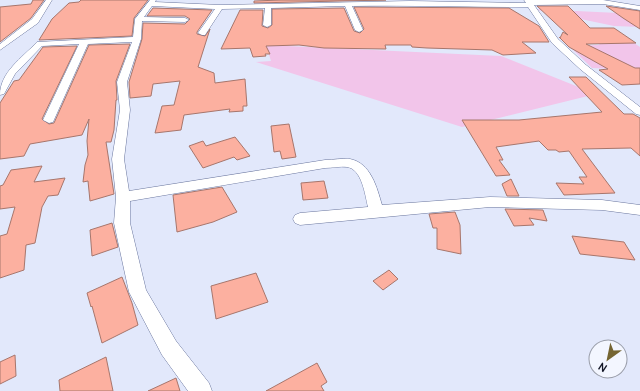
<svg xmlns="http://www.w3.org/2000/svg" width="640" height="391" viewBox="0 0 640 391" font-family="Cabin,sans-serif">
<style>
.green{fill:#f2c5ea}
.building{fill:#fcb0a0;stroke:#a7766c}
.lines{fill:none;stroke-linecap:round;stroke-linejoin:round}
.minor-casing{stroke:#6a769e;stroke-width:1}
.minor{fill:#fff;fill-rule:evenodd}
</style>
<rect width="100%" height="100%" fill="#e2e8fb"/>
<path class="green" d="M533,9L640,14V27L614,26Z
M591,38L634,43L640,47V70L592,68L569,46L600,45Z
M266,45L501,56L596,94L462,127L256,62L271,61Z"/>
<path class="building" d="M33,0H44L31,18L0,42V7L31,4Z
M81,0H148L134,18L132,36L39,40L52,19L69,3L79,2Z
M281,0H386L254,3V1Z
M537,6H568L590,28H614L636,43L586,44L635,68H640V84L622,85L599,70L608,69L569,47L559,37L560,38L563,32L568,35Z
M606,6L640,11V29L623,18Z
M354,7L509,8L539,26L549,42H522L536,53L503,55L492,50L427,48L412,47L411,45H385L386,49L324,48L299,45L266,46L270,54H265L266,56L253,57L250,48L221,49L240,10H263L262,26L268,28L272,25V9L344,8L354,31L360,33L364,29Z
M153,8L212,10L197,32V34L205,36L210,29L198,67L214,73L215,83L245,79L247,106H243V111L229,112L230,109L184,115L181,130L155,133L162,106L174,105L180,81L153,84L151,96L130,98L129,82L142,39L143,23L185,24L190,19L185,16H147Z
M130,44L116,81L117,100H116L114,130L111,142H106L114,194L90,201L88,181L83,182L85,165L88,155L87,141L89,119L82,135L30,144L24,156L0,159V103L14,81L19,80L43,47L77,46L42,119L49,124L54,123L89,45Z
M569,77H586L624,114H633L640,118V156L631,148L582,149L615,193L564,195L556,183L584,184L579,177H587L569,151L559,152L556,150H548L539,141L496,147L503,160H499L510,175L496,176L462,120H519L602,112Z
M289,124L296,157L282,159L280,151L274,152L271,126Z
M235,137L250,156L237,160L234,157L203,168L189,146L203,141L206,146Z
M42,166L34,182L65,178L58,195L48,196L42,207L35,243L26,245L24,270L0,278V236L7,234L15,207L0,209V186L3,185L11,170Z
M511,179L519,196H507L502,184Z
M324,181L328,198L303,200L301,183Z
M222,187L237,212L213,222L177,232L173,195Z
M505,209L543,210L547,221L529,218L534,225L514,226Z
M455,212L460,225L461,254L437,249V228H433L429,214Z
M112,223L118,247L92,256L90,230Z
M572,236L624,242L635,260L580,254Z
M389,270L398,279L383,290L373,281Z
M256,273L268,302L216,319L211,286Z
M122,277L132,303L138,325L102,343L92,306L91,307L87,293Z
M15,355L16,376L0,384V362Z
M106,357L113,391H60L59,380Z
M317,363L327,382L321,386L324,391H266Z
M176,378L180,391H148Z"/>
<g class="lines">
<defs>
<path id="minor" d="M46,0H52L38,23L0,50V44L32,19Z
M150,0H156L155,2L220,5L410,1L526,3L524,0H603L640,6V10L603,4L534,5L558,39L586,65L640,107V115L636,114L580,69L552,43L528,7C469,7 411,5 352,6L363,30L359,32L355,30L345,6L271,8V25L267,27L263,25L265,8L222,9L205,35H202L198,33L215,9L152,6L144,17L185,18L189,20L185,22L142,21L141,39L127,82L130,110L124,159L129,191L325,160C333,160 342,158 350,159C371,163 377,188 382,205L490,197L602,200L640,205V215L602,210L490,207L300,225L295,223L293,219L295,215L300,213L368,207C365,195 362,169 347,167C340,166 332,168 325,168L130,201V223L146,290L176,341L209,383L212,391H188L162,355L129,292L114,223L116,197L112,159L120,110L117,82L132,42L88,44L53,122L49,123L43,120L79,44L42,46L15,74L4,94L0,95C0,72 22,58 37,42L133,37L135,19Z"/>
</defs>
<use href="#minor" class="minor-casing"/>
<use href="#minor" class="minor"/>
</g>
<g transform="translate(608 359) rotate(213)"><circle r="19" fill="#f3f6ff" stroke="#999da9"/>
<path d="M0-3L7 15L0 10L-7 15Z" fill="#756533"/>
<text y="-6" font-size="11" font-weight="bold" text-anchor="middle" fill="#131727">N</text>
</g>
</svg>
